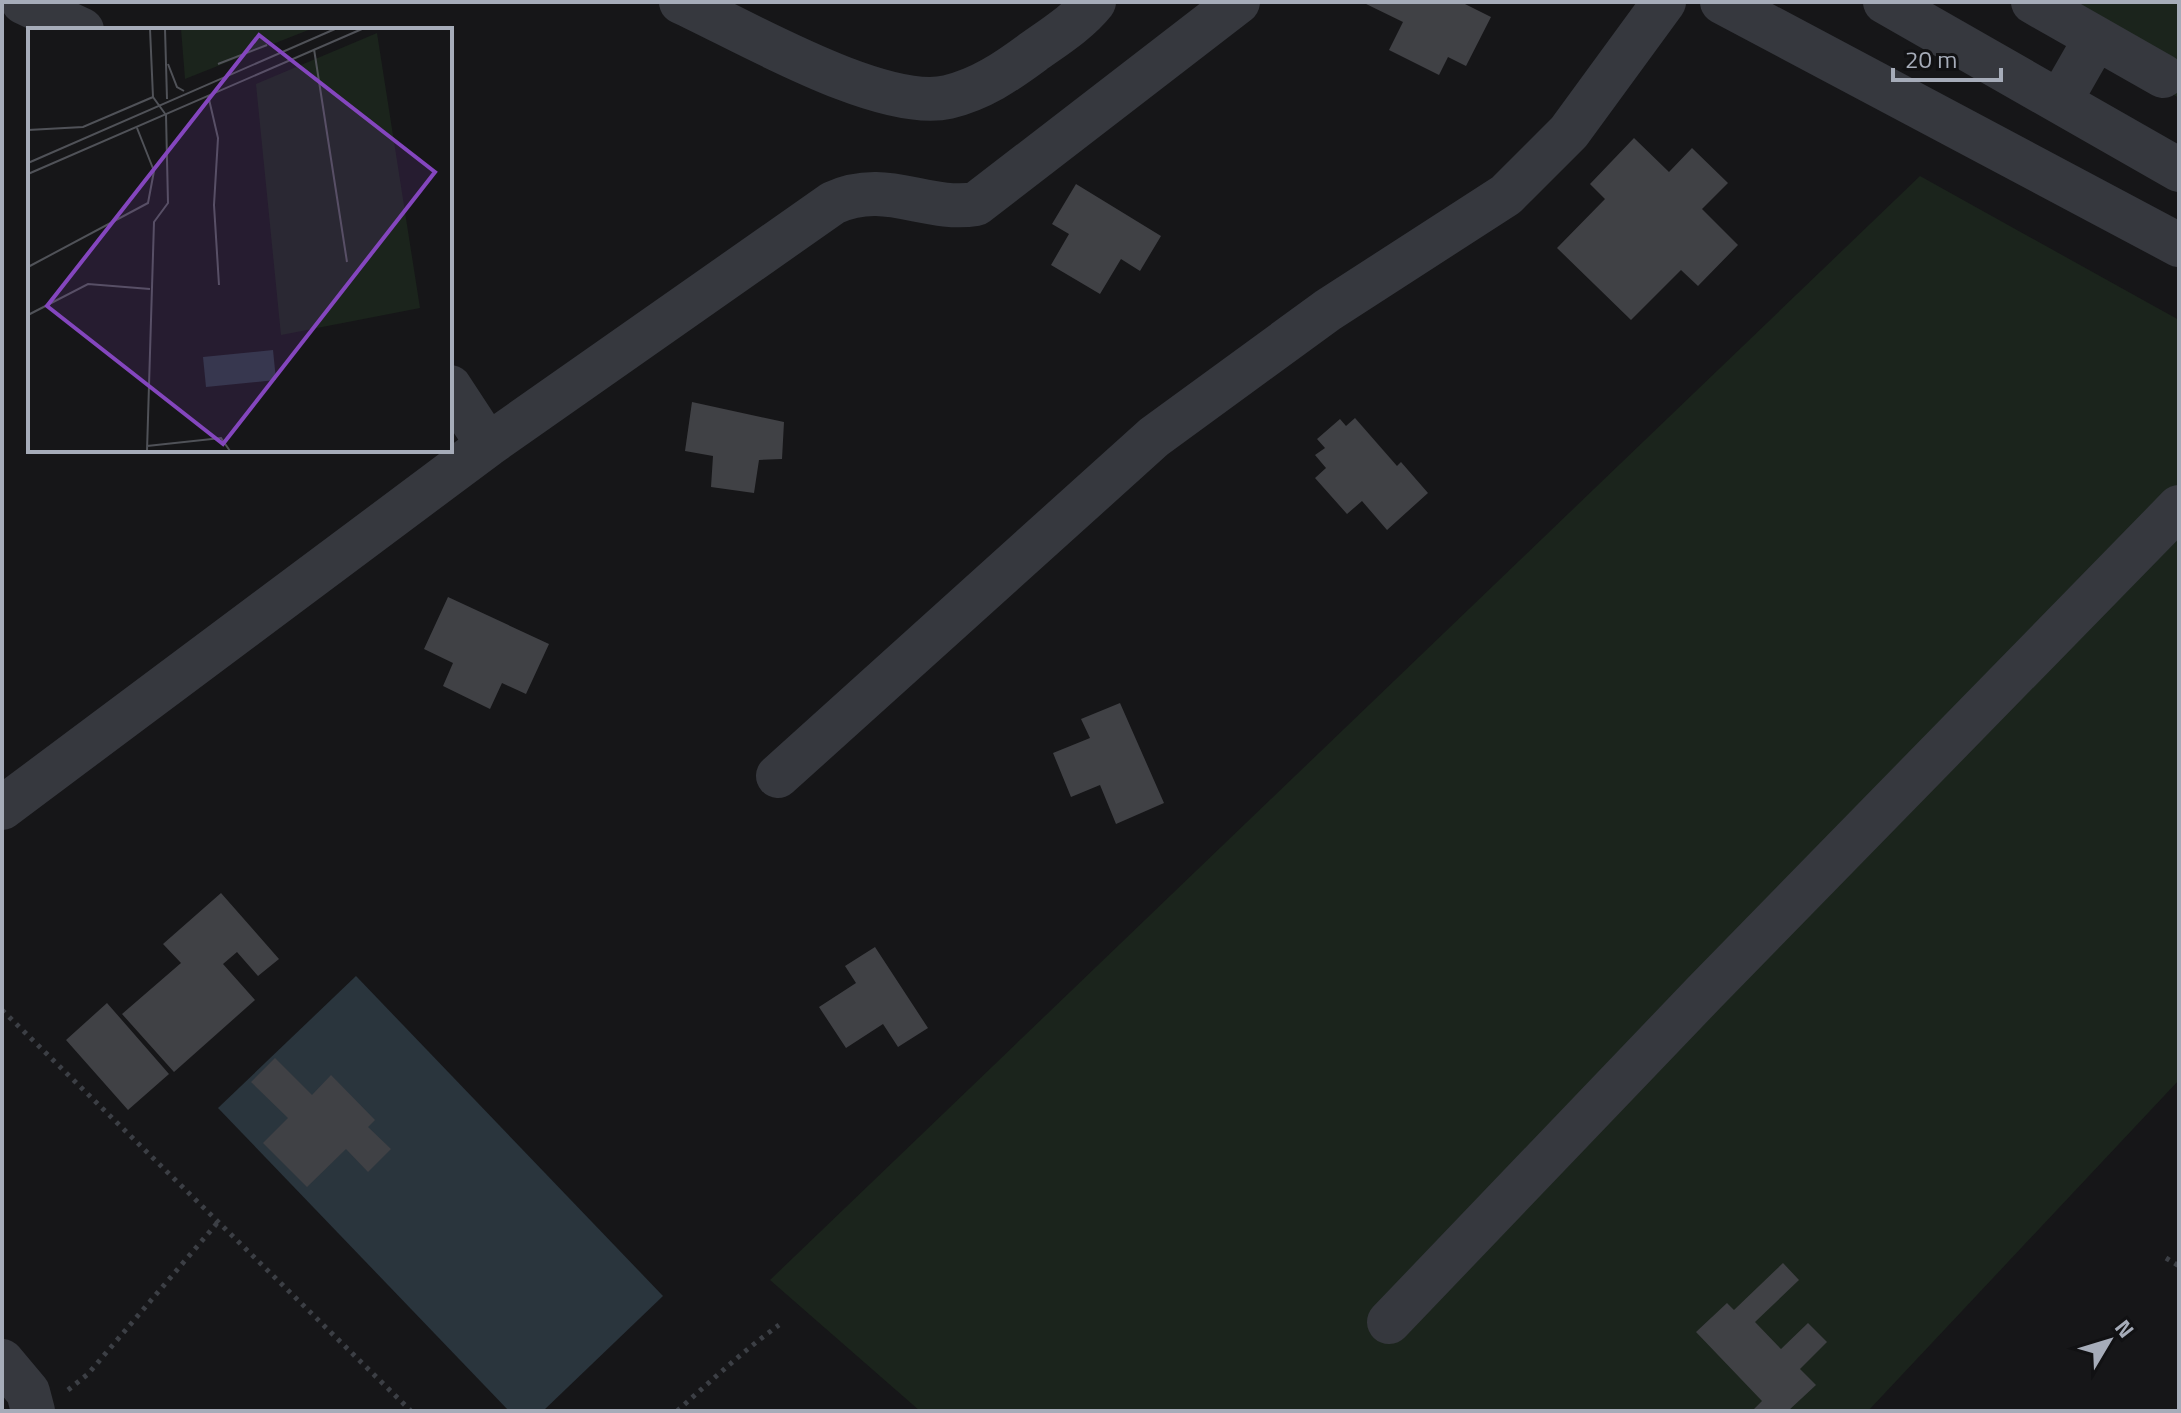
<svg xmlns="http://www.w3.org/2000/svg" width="2181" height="1413" viewBox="0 0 2181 1413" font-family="'Titillium Web',sans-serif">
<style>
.green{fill:#1b241c}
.water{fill:#2a353d}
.building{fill:#404145}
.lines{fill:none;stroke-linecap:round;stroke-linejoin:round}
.path{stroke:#3c3f45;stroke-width:5;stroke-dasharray:4 6;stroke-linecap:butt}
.minor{stroke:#36383e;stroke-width:44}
.inset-road{fill:none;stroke:#505258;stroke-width:2}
.view{fill:#8446be;fill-opacity:0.15;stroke:#8446be;stroke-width:4}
.inset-edge{fill:none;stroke:#a6acb9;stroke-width:4}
</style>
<rect width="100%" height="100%" fill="#161618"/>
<path class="green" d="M2014,2H2179V98Z
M1920,176L2179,320V1080L1868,1411H920L770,1280Z"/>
<path class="water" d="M356,976L663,1296L543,1411H509L218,1108Z"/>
<path class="building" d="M1362,2H1461L1491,17L1466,66L1448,57L1439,75L1389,50L1403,22Z
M1634,138L1669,172L1692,148L1728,183L1702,209L1738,245L1698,286L1681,270L1631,320L1557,248L1605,199L1590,184Z
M1076,184L1161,236L1140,271L1121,259L1100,294L1051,265L1069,234L1052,224Z
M692,402L784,422L782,459L759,460L754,493L711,487L713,456L685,451Z
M1355,418L1397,466L1401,462L1428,493L1387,530L1362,501L1347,514L1315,478L1326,468L1315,455L1325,448L1317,439L1340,419L1346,426Z
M448,597L549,644L526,694L502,683L490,709L443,686L453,663L424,649Z
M1120,703L1164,803L1116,824L1100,785L1071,797L1053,753L1090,738L1081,719Z
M221,893L279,959L258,976L237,952L223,964L255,1000L174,1072L122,1014L181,963L163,944Z
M875,947L928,1028L898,1047L883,1024L846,1048L819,1007L856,983L845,966Z
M107,1003L169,1074L128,1110L66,1040Z
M275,1058L312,1095L331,1075L375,1120L368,1127L391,1149L368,1172L346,1149L307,1187L263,1143L288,1118L251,1082Z
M1783,1263L1799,1280L1755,1322L1781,1349L1808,1323L1827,1342L1800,1369L1816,1385L1788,1411H1752L1762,1401L1696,1332L1727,1303L1734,1310Z"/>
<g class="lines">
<path class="path" d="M2,1010L411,1411
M2166,1258L2179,1266
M68,1390L88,1374L218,1222
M677,1411C711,1381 743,1351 779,1325"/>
<path class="minor" d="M23,2L82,30
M681,2C744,31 882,112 948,97C981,89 1006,72 1033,52C1054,37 1078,22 1094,2
M1722,2L2179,245
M1885,2L2179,170
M2033,2L2163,76
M2060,101L2096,38
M450,387L488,445
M778,776L1154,437L1328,310L1506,195L1569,132L1664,2
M2,808L488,445L833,203C886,179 925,212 976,204L1238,2
M1389,1322L1705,992L2179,507
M2,1361L28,1392L33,1411"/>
</g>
<g transform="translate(28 28)">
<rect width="424" height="424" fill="#161618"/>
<path d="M153,1H283L157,51ZM349,5L392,280L253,307L228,56Z" fill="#1b241c"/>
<path d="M245,322L248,352L178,359L175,329Z" fill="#2a353d"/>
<path class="inset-road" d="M137,1L139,71M286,21L319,234M140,36L149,59L156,63M190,36L239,17M180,67L190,110L186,177L191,257M0,102L55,99L125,69L122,1M0,135L307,1M0,146L334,1M0,239L120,175L126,143L109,100M0,287L60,256L122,261M119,418L193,410L202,423M119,423L126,194L140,175L138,87L125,69"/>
<path class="view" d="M231,7L407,144L195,416L19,278Z"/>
<rect width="424" height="424" class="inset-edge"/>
</g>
<rect width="2181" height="1413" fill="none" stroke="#a6acb9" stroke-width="8"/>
<g transform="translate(2109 1341) rotate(52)" stroke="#111113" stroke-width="6" paint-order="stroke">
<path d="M0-6L14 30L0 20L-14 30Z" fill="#a6acb9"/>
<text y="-12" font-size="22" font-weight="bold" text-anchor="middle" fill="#a6acb9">N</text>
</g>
<path d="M1893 68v12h108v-12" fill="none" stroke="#a6acb9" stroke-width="4"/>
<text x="1905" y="68" font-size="24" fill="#a6acb9" stroke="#111113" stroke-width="6" paint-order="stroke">20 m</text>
</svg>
